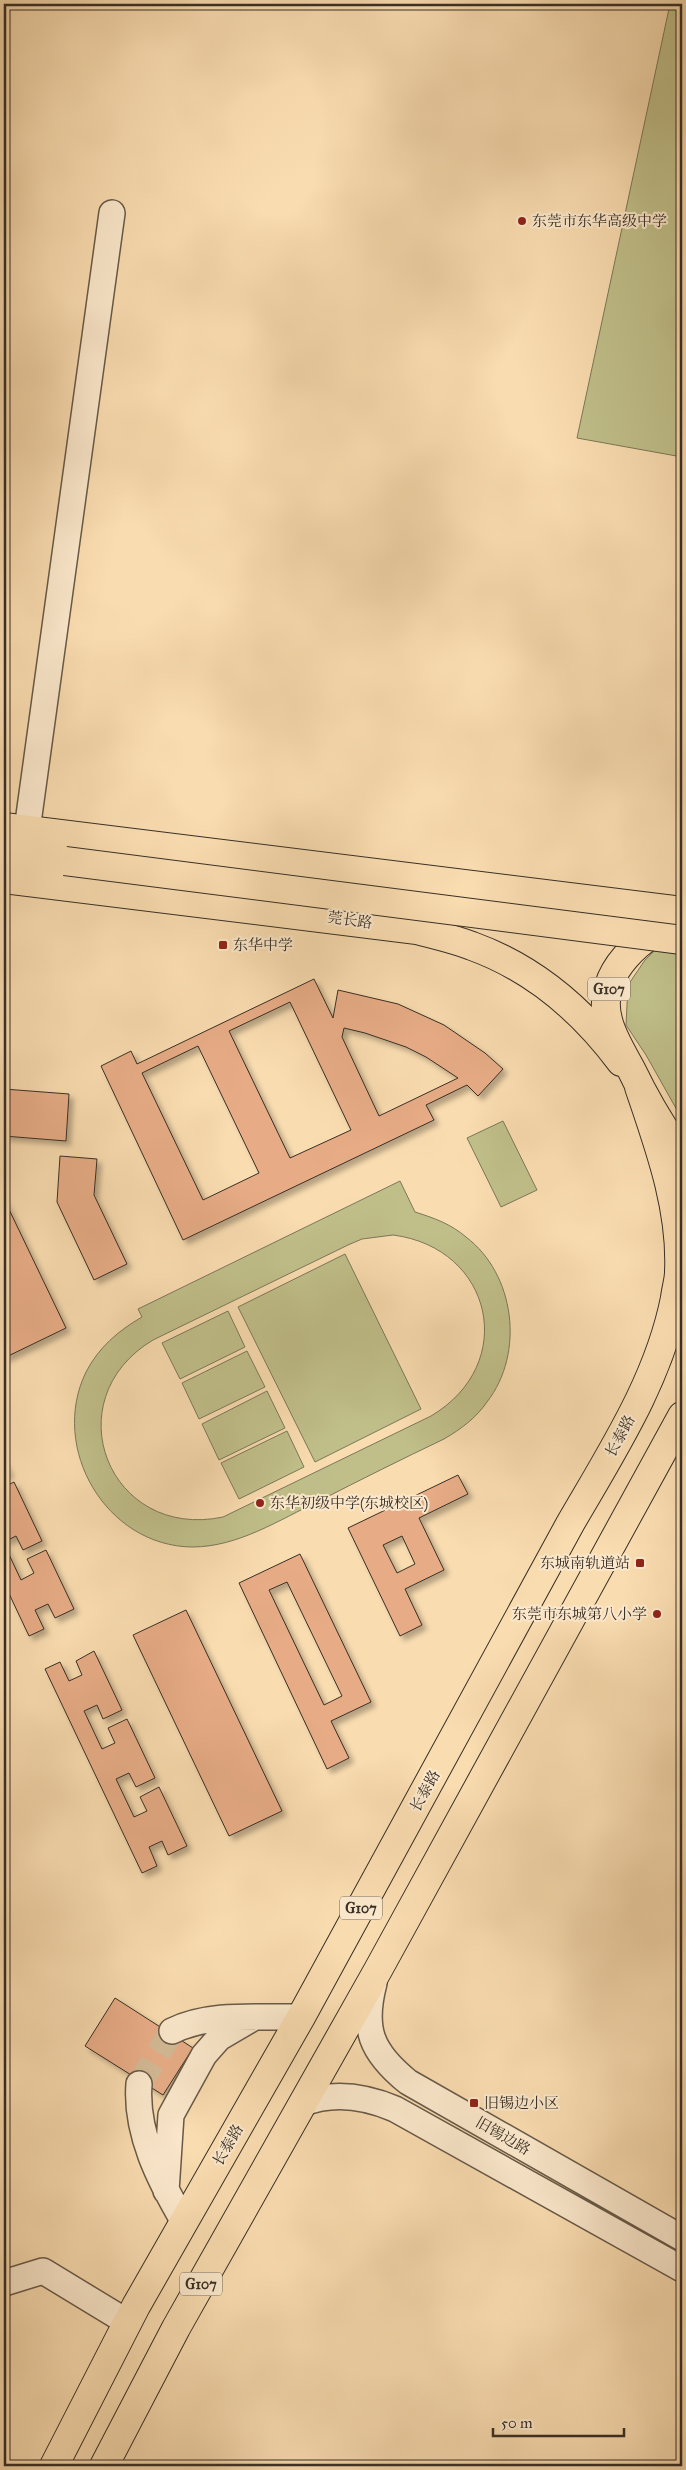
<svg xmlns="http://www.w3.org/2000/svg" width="686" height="2470" viewBox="0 0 686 2470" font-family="'IM FELL Great Primer','Noto Serif SC',serif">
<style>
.green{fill:#c0bf8a;stroke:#7c7758;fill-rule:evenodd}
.building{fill:#e7ac86;stroke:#382f25;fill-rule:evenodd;filter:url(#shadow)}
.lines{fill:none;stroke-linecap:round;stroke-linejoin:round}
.minor-tunnel{stroke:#d2b994;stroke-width:25;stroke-dasharray:25 12;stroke-linecap:butt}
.minor-casing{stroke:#685a48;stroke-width:28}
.major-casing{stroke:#382f25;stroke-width:30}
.highway-casing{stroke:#382f25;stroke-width:30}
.minor{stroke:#fbe8cc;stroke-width:25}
.major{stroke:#f9dcb0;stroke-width:28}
.highway{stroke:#f9dcb0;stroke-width:28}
.major-bridge-casing{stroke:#382f25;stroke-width:30;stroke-linecap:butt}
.major-bridge{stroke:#f9dcb0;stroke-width:28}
.poi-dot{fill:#8f2418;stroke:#fbe8cc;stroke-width:2}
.labels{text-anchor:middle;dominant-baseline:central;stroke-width:4;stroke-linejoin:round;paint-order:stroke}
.shield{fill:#fbe8cc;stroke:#726657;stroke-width:1}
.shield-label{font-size:14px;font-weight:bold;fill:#382f25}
.poi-label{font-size:15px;fill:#382f25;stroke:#fbe8cc;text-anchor:start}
.street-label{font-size:15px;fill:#382f25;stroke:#fbe8cc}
</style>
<defs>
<filter id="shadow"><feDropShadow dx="4.5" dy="4.5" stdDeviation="2.5" flood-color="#0004"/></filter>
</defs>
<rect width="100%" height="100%" fill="#f9dcb0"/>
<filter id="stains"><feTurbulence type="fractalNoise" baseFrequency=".004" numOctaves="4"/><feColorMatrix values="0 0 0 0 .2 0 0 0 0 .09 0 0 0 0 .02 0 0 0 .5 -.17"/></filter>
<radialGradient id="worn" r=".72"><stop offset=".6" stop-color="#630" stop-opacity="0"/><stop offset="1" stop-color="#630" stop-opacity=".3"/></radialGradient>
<path class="green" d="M670,4H682V457L577,438Z
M676,930H682V1119L646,1055L626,1025L628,985L645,960Z
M503,1121L537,1190L501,1207L467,1138Z
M400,1181L415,1212C434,1218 451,1224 466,1237C515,1274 525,1353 487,1402C476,1418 461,1429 444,1439C402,1459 360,1480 319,1501C279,1520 238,1547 192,1547C106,1546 49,1448 86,1372C99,1347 118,1331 142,1317L138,1309ZM393,1235C493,1248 519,1364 431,1416L223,1517C109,1541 53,1400 153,1340L348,1245L362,1239Z
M345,1254L421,1409L315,1462L238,1307Z
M228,1311L245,1347L180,1379L162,1343Z
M247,1351L265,1387L199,1419L182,1383Z
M267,1391L285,1428L219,1460L202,1424Z
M287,1431L304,1467L239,1499L221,1463Z"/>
<path class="building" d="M314,979L333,1018L338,990L398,1004L444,1025L485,1053L503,1069L478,1096L467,1085L426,1105L434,1120L183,1240L101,1066L131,1051L137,1064ZM290,1002L351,1130L290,1158L229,1031ZM344,1028L365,1033L406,1047L426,1057L458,1078L379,1116L342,1037ZM198,1046L259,1173L203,1200L142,1073Z
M4,1089L69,1094L66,1141L4,1136Z
M60,1156L97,1159L94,1195L127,1264L94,1280L57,1202Z
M4,1199L66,1328L4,1358Z
M4,1461L9,1473L4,1476Z
M458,1475L468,1494L419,1518L444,1570L405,1589L422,1625L400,1636L348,1528ZM402,1536L415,1564L397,1573L383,1545Z
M14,1482L42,1541L23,1550L16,1536L4,1542V1487Z
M4,1544L21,1580L34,1573L27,1559L46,1550L74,1609L55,1618L48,1604L35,1610L44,1629L29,1636L4,1583Z
M300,1554L371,1702L331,1721L349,1758L327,1769L239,1583ZM287,1582L342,1696L324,1705L269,1590Z
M186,1610L282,1811L229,1836L133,1635Z
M94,1651L122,1710L103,1719L97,1705L84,1711L102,1749L115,1743L108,1728L127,1719L155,1778L136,1787L129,1773L116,1779L134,1817L147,1811L140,1797L159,1787L187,1846L168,1855L162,1841L149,1847L157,1866L142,1873L45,1669L60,1662L69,1681L82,1675L76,1661Z
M115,1998L193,2048L163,2095L85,2046Z"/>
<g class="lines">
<path class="minor-tunnel" d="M139,2084L172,2031"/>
<defs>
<path id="minor" d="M27,830L112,213
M374,1983C362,2029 371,2052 408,2082L682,2238
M172,2031C210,2012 260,2018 301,2017
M139,2084C135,2133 160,2181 184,2222
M302,2104C333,2091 364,2096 395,2109L682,2269
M166,2191L171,2115L204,2055L219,2038L253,2018
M4,2283L43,2271L127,2322"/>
<path id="major" d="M4,827L682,911
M4,854L65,861
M4,879L417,930C435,935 454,939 472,946C533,968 583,1011 621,1062"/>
<path id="highway" d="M682,919C643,933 595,973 608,1020C612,1037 623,1054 631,1069C645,1098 662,1128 682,1154
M54,2466L136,2306L301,2017L570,1524C611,1453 659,1380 675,1298C676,1289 679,1280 679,1272C682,1208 659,1146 639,1087
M104,2466L176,2328L378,1970L682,1416"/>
</defs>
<use href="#minor" class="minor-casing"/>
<use href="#major" class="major-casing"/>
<use href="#highway" class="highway-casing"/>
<use href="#minor" class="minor"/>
<use href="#major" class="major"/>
<use href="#highway" class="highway"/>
<defs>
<path id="major-bridge" d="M65,861L682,940"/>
</defs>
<use href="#major-bridge" class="major-bridge-casing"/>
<use href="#major-bridge" class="major-bridge"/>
</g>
<g class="poi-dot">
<circle cx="522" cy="221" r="5"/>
<rect x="218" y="940" width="10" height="10" rx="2.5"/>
<circle cx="260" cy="1503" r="5"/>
<rect x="635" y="1558" width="10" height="10" rx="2.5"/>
<circle cx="657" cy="1614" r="5"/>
<rect x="469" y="2098" width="10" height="10" rx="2.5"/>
</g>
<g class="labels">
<g class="shield">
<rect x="588" y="977.5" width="42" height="23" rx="4"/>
<rect x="340" y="1896.5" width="42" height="23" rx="4"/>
<rect x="180" y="2272.5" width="42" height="23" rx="4"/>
</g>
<g class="shield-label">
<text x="609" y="989">G107</text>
<text x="361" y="1908">G107</text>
<text x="201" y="2284">G107</text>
</g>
<g class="poi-label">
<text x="532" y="221">东莞市东华高级中学</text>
<text x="233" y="945">东华中学</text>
<text x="270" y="1503">东华初级中学(东城校区)</text>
<text x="630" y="1563" text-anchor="end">东城南轨道站</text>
<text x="647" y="1614" text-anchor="end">东莞市东城第八小学</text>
<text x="484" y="2103">旧锡边小区</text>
</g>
<g class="street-label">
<text transform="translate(350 920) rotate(8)">莞长路</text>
<text transform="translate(620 1436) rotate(-62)">长泰路</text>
<text transform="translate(425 1791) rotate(-61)">长泰路</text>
<text transform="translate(503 2136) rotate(30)">旧锡边路</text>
<text transform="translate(228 2145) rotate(-60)">长泰路</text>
</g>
</g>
<rect width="686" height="2470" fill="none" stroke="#f9dcb0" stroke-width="20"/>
<rect x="5" y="5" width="676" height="2460" fill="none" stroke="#382f25" stroke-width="2.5"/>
<rect x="10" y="10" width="666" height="2450" fill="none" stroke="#382f25"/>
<path d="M493 2428v8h131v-8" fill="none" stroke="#382f25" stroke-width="2.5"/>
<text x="501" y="2428" font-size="15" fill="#382f25" stroke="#fbe8cc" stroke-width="4" paint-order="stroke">50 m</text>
<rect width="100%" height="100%" filter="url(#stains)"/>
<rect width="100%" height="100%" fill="url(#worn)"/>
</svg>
